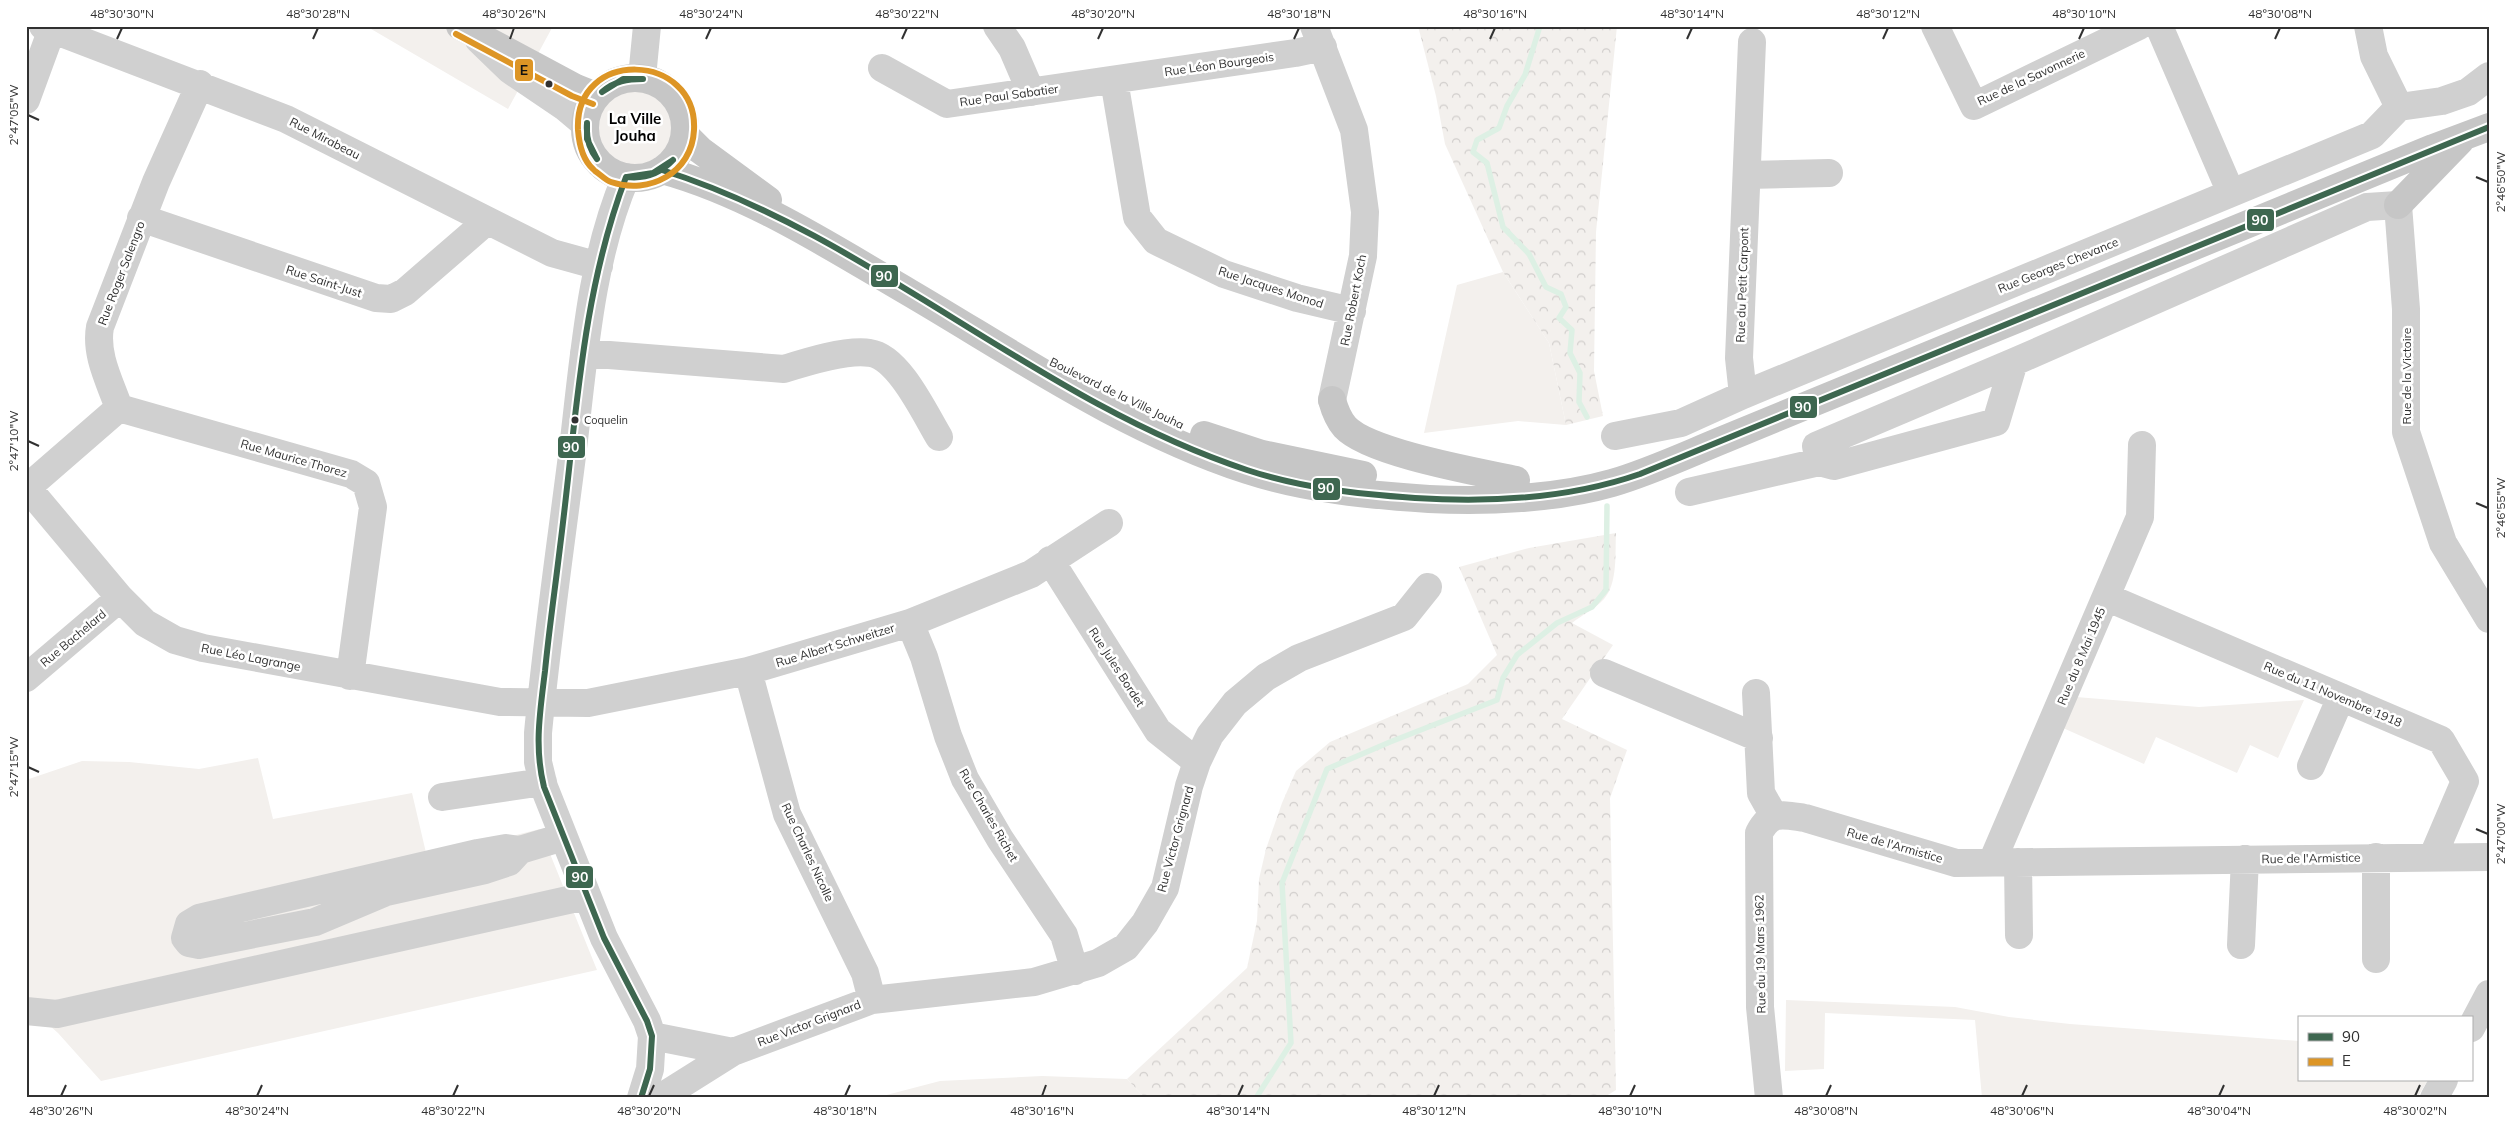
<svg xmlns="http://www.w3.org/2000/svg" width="2515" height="1124" viewBox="0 0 2515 1124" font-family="Mulish,sans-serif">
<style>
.green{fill:#f3f0ed}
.forest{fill:url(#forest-crowns)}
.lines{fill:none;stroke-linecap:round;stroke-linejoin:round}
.stream{stroke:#ddf0e4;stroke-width:5.5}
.minor{stroke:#d0d0d0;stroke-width:28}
.major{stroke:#c6c6c6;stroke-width:28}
.bus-1-casing{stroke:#fff;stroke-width:10}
.bus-2-casing{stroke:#fff;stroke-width:10}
.bus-1{stroke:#3e6750;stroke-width:6}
.bus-2{stroke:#dd9525;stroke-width:6}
.ticks{fill:none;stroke:#313131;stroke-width:2}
.bus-dot{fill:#313131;stroke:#fff;stroke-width:2}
.labels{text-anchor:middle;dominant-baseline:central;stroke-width:5;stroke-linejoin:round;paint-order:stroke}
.bus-label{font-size:11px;fill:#313131;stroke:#fff;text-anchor:start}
.street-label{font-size:12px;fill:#313131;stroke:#fff}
.quarter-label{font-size:15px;font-weight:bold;fill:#000;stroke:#fff}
.line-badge{stroke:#fff;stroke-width:2}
.badge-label{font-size:14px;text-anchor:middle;font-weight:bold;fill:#fff}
.pale-badge-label{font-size:14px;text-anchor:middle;font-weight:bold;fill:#111}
.neatline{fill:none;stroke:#313131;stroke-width:2}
.ticks-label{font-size:12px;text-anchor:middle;fill:#313131}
</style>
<defs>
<pattern id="forest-crowns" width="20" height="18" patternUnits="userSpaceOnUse" patternTransform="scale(1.25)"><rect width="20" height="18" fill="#f3f0ed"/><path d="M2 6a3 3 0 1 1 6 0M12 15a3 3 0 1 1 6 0" fill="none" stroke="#d1cecc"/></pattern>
</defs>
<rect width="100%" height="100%" fill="#fff"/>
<path class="green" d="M366,26H553L508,109Z
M597 128a38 38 0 1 1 76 0a38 38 0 1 1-76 0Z
M1503,272L1549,343L1566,425L1518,421L1424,433L1457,285Z
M2076,697L2199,707L2304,700L2278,758L2250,745L2237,773L2156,737L2144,764L2063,728Z
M258,758L273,819L412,793L427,857L540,829L597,970L101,1081L58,1033L26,1005V780L82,761L129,762L199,769Z
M1786,1000L1955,1007L2009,1017L2070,1024L2299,1041V1080H2428L2417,1098H1982L1975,1020L1825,1013L1824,1069L1785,1071Z
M1042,1076L1127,1079L1145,1098H875L940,1081Z"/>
<path class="forest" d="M1418,26H1617L1596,232L1594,371L1603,416L1566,425L1549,343L1503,272L1445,144L1436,96Z
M1616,533C1615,553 1618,583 1604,599C1596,608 1582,615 1572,623L1613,645L1562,719L1627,750L1610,798L1616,1090L1603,1098H1145L1127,1079L1247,968L1257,921L1259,879L1266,849L1282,803L1296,771L1330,742L1468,684L1497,655L1459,567L1529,548Z"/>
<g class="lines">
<path class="stream" d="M1540,26L1525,75L1507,106L1499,128L1477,140L1473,152L1487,163L1503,227L1529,254L1546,287L1561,294L1566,307L1559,318L1572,330L1570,353L1580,373L1579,402L1587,417
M1256,1098L1291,1043L1282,883L1327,769L1390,742L1497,700L1503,678L1517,655L1557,623L1592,607L1606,590L1607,506"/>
<path class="minor" d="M43,26L286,119L552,253L599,266
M997,26L1012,48L1031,92
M1314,26L1354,130L1365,212L1363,256L1332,400
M1935,26L1974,106L2139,26
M2159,26L2231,193
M2368,26L2374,56L2399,107
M479,40L510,70L566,108L585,124
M882,68L947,104L1295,53L1323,47
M644,78L643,67L647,26
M1114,80L1137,217L1156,241L1224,274L1297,298L1352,311
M26,100L52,29
M1747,175L1829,173
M626,177C590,261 584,358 573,448C561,543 547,638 538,733V762L544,787L604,938L647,1021L652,1036L650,1069L641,1098
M141,218L376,298L391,299L405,292L487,221
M584,353L784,369C806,362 847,349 870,353C899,357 925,414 939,437
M1743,395L1739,358L1752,42
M119,408L351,474L366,483L373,507L350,676
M1615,436L1681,423L1743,395L2372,135L2399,107L2442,101L2468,92L2489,76
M1819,462L1816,446L2014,362L2367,207L2398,205L2406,309V432L2443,543L2489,619
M26,486L120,598L145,623L175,640L203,648L500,702L588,703L748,671L910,623L1031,574L1109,523
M28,487L119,408C110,382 95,355 100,327L156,182L200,84
M1689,492L1819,462L1834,466L1996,422L2014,362
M1050,560L1158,731L1197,762
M2106,597L2441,740L2465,781L2433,856
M910,623L924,657L948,736L965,779L1000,839L1064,935L1075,971
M748,671L787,814L865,973L872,1000
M1604,673L1759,738
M26,678L120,598
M1756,693L1761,793L1774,816
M2311,766L2341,697
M442,797L543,782
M520,850L509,862L485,870L386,892L315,922L199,945L189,943L185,938L189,924L199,918L478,853L506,848L520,850L563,837
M2376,857V959
M1992,862L2140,517L2142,445
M2018,862L2019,935
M2241,945L2245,859
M26,1011L57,1014L586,896
M2471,1028L2489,994
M652,1036L733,1052
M644,1095L663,1096L733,1052L872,1000L1034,982L1098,963L1126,947L1145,923L1165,888L1189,786L1197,762L1210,735L1235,703L1266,677L1299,658L1404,617L1428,587
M1769,1098L1760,1007L1759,833C1771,810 1783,815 1805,818L1956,863L2489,857
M2434,1098L2444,1080"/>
<path class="major" d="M460,26L576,88L596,96
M585 128a50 50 0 1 1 100 0a50 50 0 1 1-100 0Z
M685,135L700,150L768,200
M662,170C750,194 831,247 910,293C1019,357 1125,430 1247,470C1305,489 1368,495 1429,499C1486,502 1556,499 1612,483C1650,472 1688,454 1725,439L2433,148L2489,127
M2398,205L2460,141
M1332,400C1335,411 1338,419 1345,427C1369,453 1479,472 1516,480
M1204,435L1262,454L1363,475"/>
<defs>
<path id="bus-1" d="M602,92L623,79H643
M602,92C614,81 628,79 643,79
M587,123V139L597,159
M587,123C586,136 588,148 597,159
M662,170C872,236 1037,401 1247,470C1301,488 1358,494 1415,498C1491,503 1568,499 1640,474L2489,127
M626,177C581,295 576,423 560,547C555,589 549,630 545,671C540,712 534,747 544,787L604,938L647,1021L652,1036L650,1069L641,1098
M627,177C645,179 660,174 673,160
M627,177L653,173L673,160"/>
<path id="bus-2" d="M456,34L572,96L593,104
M593,169C583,160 579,143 578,130C574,47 698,52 694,130C692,173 649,195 611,182C605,180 601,175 595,171"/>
</defs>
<use href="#bus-1" class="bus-1-casing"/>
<use href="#bus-2" class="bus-2-casing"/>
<use href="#bus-1" class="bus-1"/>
<use href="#bus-2" class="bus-2"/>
</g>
<path class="ticks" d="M117,39L122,28M313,39L318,28M510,39L514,28M706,39L711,28M902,39L907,28M1098,39L1103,28M1294,39L1299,28M1490,39L1495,28M1687,39L1692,28M1883,39L1888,28M2079,39L2084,28M2275,39L2280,28M28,115L39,120M2476,177L2488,182M28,441L39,446M2476,503L2488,508M28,767L39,772M2476,829L2488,834M61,1096L66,1085M257,1096L262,1085M453,1096L458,1085M649,1096L654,1085M845,1096L850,1085M1042,1096L1046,1085M1238,1096L1243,1085M1434,1096L1439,1085M1630,1096L1635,1085M1826,1096L1831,1085M2022,1096L2027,1085M2219,1096L2224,1085M2415,1096L2420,1085"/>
<g class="bus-dot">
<circle cx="549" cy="84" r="4.5"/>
<circle cx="575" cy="420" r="4.5"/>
</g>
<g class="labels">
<g class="bus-label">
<text x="584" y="420">Coquelin</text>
</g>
<g class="street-label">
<text transform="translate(1219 64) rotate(-8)">Rue Léon Bourgeois</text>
<text transform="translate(2031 77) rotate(-25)">Rue de la Savonnerie</text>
<text transform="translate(1009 95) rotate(-8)">Rue Paul Sabatier</text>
<text transform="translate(325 138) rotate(27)">Rue Mirabeau</text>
<text transform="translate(2058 265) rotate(-22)">Rue Georges Chevance</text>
<text transform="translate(121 273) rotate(-69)">Rue Roger Salengro</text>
<text transform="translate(324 281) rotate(18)">Rue Saint-Just</text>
<text transform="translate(1742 285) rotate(-88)">Rue du Petit Carpont</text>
<text transform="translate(1271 287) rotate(18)">Rue Jacques Monod</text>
<text transform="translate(1353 300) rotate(-79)">Rue Robert Koch</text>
<text transform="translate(2406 376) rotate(-90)">Rue de la Victoire</text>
<text transform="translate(1117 393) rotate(26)">Boulevard de la Ville Jouha</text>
<text transform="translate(294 458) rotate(16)">Rue Maurice Thorez</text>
<text transform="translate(73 638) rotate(-40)">Rue Bachelard</text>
<text transform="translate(835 645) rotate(-17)">Rue Albert Schweitzer</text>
<text transform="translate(2081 656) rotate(-67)">Rue du 8 Mai 1945</text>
<text transform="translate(251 657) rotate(11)">Rue Léo Lagrange</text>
<text transform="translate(1117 667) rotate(57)">Rue Jules Bordet</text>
<text transform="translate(2333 694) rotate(23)">Rue du 11 Novembre 1918</text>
<text transform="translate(989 815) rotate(60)">Rue Charles Richet</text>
<text transform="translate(1175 839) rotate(-75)">Rue Victor Grignard</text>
<text transform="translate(1895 845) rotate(16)">Rue de l'Armistice</text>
<text transform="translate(808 852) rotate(65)">Rue Charles Nicolle</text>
<text transform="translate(2311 858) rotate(-1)">Rue de l'Armistice</text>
<text transform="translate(1760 954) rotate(-91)">Rue du 19 Mars 1962</text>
<text transform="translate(809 1023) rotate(-21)">Rue Victor Grignard</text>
</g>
<g class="quarter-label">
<text x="635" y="118">La Ville<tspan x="635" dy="17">Jouha</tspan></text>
</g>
</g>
<g class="line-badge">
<rect x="514" y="58" width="20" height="24" rx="5" fill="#dd9525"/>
<rect x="2246" y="208" width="29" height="24" rx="5" fill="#3e6750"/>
<rect x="870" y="264" width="29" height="24" rx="5" fill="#3e6750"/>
<rect x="1789" y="395" width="29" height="24" rx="5" fill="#3e6750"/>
<rect x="557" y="435" width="29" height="24" rx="5" fill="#3e6750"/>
<rect x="1312" y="477" width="29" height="24" rx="5" fill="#3e6750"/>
<rect x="565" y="865" width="29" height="24" rx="5" fill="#3e6750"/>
</g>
<g class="badge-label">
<text x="2260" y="225">90</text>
<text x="884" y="281">90</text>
<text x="1803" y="412">90</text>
<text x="571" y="452">90</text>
<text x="1326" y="493">90</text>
<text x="580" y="882">90</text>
</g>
<g class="pale-badge-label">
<text x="524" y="75">E</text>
</g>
<rect width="2515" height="1124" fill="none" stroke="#ffffff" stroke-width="55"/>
<rect x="2298" y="1016" width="175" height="65" fill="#ffffff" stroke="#adadad"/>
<rect x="2308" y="1033" width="25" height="8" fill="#3e6750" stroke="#adadad"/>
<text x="2342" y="1042" font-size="15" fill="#313131">90</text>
<rect x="2308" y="1058" width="25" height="8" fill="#dd9525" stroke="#adadad"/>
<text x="2342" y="1066" font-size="15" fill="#313131">E</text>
<rect x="28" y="28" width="2460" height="1068" class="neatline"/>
<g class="ticks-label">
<text x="122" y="18">48°30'30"N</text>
<text x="318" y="18">48°30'28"N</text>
<text x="514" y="18">48°30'26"N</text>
<text x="711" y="18">48°30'24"N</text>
<text x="907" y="18">48°30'22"N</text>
<text x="1103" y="18">48°30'20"N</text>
<text x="1299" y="18">48°30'18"N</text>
<text x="1495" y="18">48°30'16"N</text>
<text x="1692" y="18">48°30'14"N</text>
<text x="1888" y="18">48°30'12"N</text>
<text x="2084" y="18">48°30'10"N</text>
<text x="2280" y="18">48°30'08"N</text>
<text transform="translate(14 115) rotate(-90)" y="4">2°47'05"W</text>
<text transform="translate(2501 182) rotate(-90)" y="4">2°46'50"W</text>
<text transform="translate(14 441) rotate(-90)" y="4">2°47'10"W</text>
<text transform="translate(2501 508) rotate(-90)" y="4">2°46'55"W</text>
<text transform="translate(14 767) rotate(-90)" y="4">2°47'15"W</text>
<text transform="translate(2501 834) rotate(-90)" y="4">2°47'00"W</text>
<text x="61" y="1115">48°30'26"N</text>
<text x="257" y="1115">48°30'24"N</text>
<text x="453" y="1115">48°30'22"N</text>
<text x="649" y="1115">48°30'20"N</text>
<text x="845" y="1115">48°30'18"N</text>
<text x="1042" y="1115">48°30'16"N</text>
<text x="1238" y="1115">48°30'14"N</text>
<text x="1434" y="1115">48°30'12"N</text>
<text x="1630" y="1115">48°30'10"N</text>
<text x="1826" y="1115">48°30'08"N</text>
<text x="2022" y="1115">48°30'06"N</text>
<text x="2219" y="1115">48°30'04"N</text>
<text x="2415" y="1115">48°30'02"N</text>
</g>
</svg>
